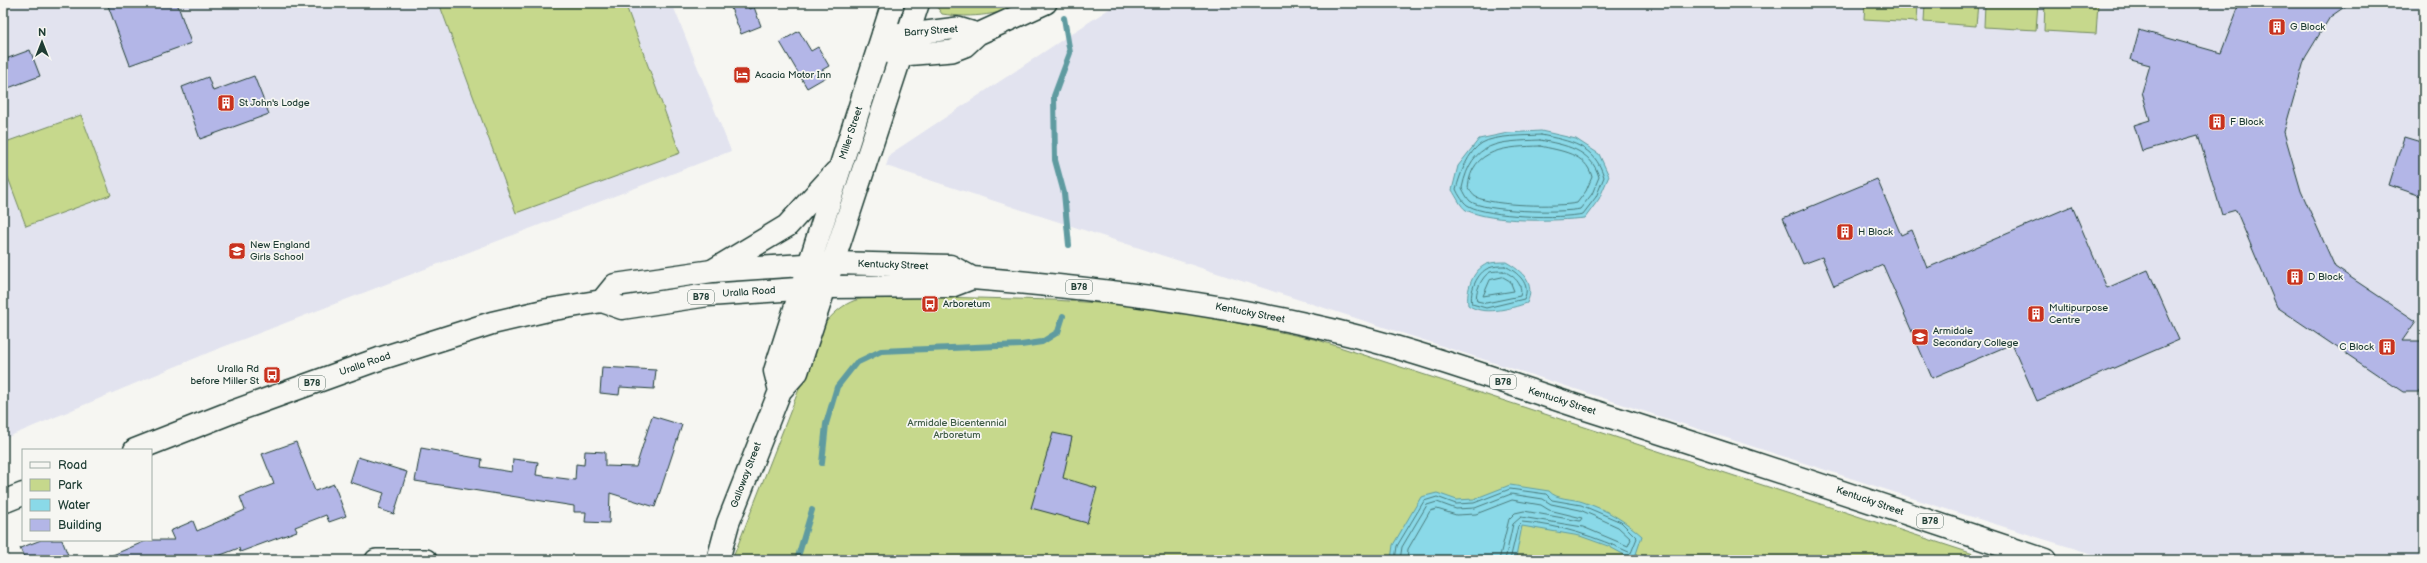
<svg xmlns="http://www.w3.org/2000/svg" width="2427" height="563" viewBox="0 0 2427 563" font-family="'Balsamiq Sans',sans-serif">
<style>
.built{fill:#e2e3ef}
.green{fill:#c6d88c;stroke:#728a60}
.water{fill:#8ad9e8;stroke:#5f9ba0}
.lines{fill:none;stroke-linecap:round;stroke-linejoin:round}
.shore{stroke:#4a7b7c;stroke-width:1}
.stream{stroke:#5f9ba0;stroke-width:6}
.building{fill:#b3b6e7;stroke:#1f3d34}
.street-casing{stroke:#1f3d34;stroke-width:24}
.secondary-casing{stroke:#1f3d34;stroke-width:25}
.primary-casing{stroke:#1f3d34;stroke-width:25}
.street{stroke:#f6f6f2;stroke-width:21}
.secondary{stroke:#f6f6f2;stroke-width:22}
.primary{stroke:#f6f6f2;stroke-width:22}
.labels{text-anchor:middle;dominant-baseline:central;stroke-width:3.5;stroke-linejoin:round;paint-order:stroke}
.shield{fill:#f6f6f2;stroke:#60746d;stroke-width:1}
.shield-label{font-size:9px;font-weight:bold;fill:#1f3d34}
.poi-label{font-size:10px;fill:#1f3d34;stroke:#f6f6f2;text-anchor:start}
.street-label{font-size:10px;fill:#1f3d34;stroke:#f6f6f2}
.park-label{font-size:10px;fill:#405c46;stroke:#f6f6f2}
</style>
<rect width="100%" height="100%" fill="#f6f6f2"/>
<filter id="ink" filterUnits="userSpaceOnUse"><feTurbulence type="fractalNoise" baseFrequency=".025" numOctaves="2"/><feDisplacementMap in="SourceGraphic" scale="8" xChannelSelector="R" yChannelSelector="G"/><feConvolveMatrix kernelMatrix="1 2 1 2 8 2 1 2 1" color-interpolation-filters="sRGB"/></filter>
<g filter="url(#ink)">
<path class="built" d="M3,3H672L731,151L210,352L3,439Z
M1118,3H2424V560H2112L1946,509L886,166L890,154Z"/>
<path class="green" d="M439,3H625L680,153L516,213Z
M934,3H1030C1001,14 973,19 942,14Z
M1865,3H1918L1917,22L1864,19Z
M1925,3H1978L1976,26L1924,22Z
M1985,3H2038L2036,30L1984,27Z
M2045,3H2098L2096,34L2044,31Z
M81,115L111,195L26,226L3,164V143Z
M899,296L1054,300L1127,305L1195,314L1318,340L1992,560H732L825,323C851,294 863,298 899,296Z"/>
<path class="water" d="M1541,131L1576,139L1599,154L1609,176L1599,199L1585,218C1556,221 1492,223 1466,210C1461,207 1456,196 1452,190L1458,166L1479,139L1508,133Z
M1506,262C1522,271 1536,283 1527,303C1510,309 1483,316 1468,305C1466,291 1472,270 1487,264C1492,262 1500,262 1506,262Z
M1510,485L1549,491C1557,500 1572,498 1583,502C1607,510 1624,520 1642,536L1634,560L1608,546L1580,536L1522,526L1516,557L1511,560H1391L1393,545L1421,497L1437,493L1457,500L1474,499Z"/>
<g class="lines">
<path class="shore" d="M1541,135C1570,141 1595,145 1604,177L1596,197L1583,214C1561,219 1488,217 1469,206C1464,204 1458,194 1456,189C1460,175 1468,151 1482,143C1495,135 1525,136 1541,135Z
M1540,140C1565,145 1591,149 1599,177L1592,194L1580,209C1564,213 1483,212 1470,201C1467,198 1464,192 1462,188C1472,140 1499,142 1540,140Z
M1540,146C1561,151 1586,153 1592,177L1586,191L1577,203C1558,207 1493,206 1476,197C1473,196 1471,191 1468,188C1471,147 1509,147 1540,146Z
M1505,266C1517,272 1532,284 1524,299L1486,308L1472,304C1469,292 1477,272 1489,268C1493,266 1500,266 1505,266Z
M1503,271C1513,275 1524,284 1520,296L1486,303L1477,301C1474,293 1482,276 1490,272C1494,271 1499,271 1503,271Z
M1503,277L1510,281L1514,291L1483,296L1490,280Z
M1395,560L1397,546L1424,501L1437,497L1456,504L1474,503L1510,489L1546,494L1552,500L1581,505L1621,522L1637,538L1631,553C1596,537 1561,525 1522,522L1518,526L1510,560
M1400,560L1402,547L1427,505L1437,502L1456,509L1475,508L1511,494L1543,499L1551,504L1580,510L1594,516L1618,527L1631,539L1628,546L1583,527L1521,517L1513,524L1505,560
M1407,560L1408,549L1430,511L1437,509L1456,515L1476,514L1512,500L1541,505L1549,510L1582,518L1580,521L1524,511L1515,513L1509,519L1499,560"/>
<path class="stream" d="M1064,18L1070,53L1054,96L1055,160L1064,193L1069,245
M822,463L826,424L837,387L856,363L881,351L1021,345L1042,342L1058,332L1063,316
M797,560L812,510"/>
</g>
<path class="building" d="M107,3H177L191,43L130,65Z
M729,3H747L749,9L754,7L761,26L741,34Z
M2240,3H2350L2330,17L2305,58L2284,132L2301,191L2335,267L2416,321L2402,341H2424V392H2403L2277,307L2236,210L2222,214L2198,135L2142,151L2134,125L2150,120L2142,92L2150,65L2131,60L2139,30L2221,53Z
M799,31L811,51L818,47L829,66L822,70L826,77L807,88L780,42Z
M30,50L40,76L3,90V60Z
M254,76L269,114L200,139L182,87L208,77L213,91Z
M2404,137L2424,143V197L2389,185Z
M1877,179L1901,235L1912,230L1927,268L2072,206L2107,288L2148,270L2179,340L2037,401L2012,344L1932,378L1883,265L1834,286L1822,257L1803,264L1783,218Z
M602,367L656,370L654,389L620,387L619,395L600,393Z
M652,416L682,425L655,507L610,493L609,523L585,522L586,512H574V506L415,481L421,448L482,459L481,467L512,472L513,459L538,462L536,475L575,480L576,464L584,465L585,451L605,452V466L636,467Z
M1053,433L1072,437L1063,478L1097,488L1087,523L1031,508Z
M296,442L315,491L334,484L346,516L329,522L326,515L295,527L297,531L240,552L239,548L208,560H101L148,540H174L170,531L193,521L197,531L245,510L240,497L274,484L262,454Z
M358,457L407,472L394,514L378,509L384,493L350,482Z
M41,540H62L70,560H25L20,548Z"/>
<g class="lines">
<defs>
<path id="street" d="M883,33L910,34L958,28L978,34
M878,51L903,55L952,51L965,46L978,34L1046,3
M376,560H426"/>
<path id="secondary" d="M712,271L787,226L836,172
M780,391L775,371L893,3
M718,560L728,523L780,391L797,372L918,3"/>
<path id="primary" d="M602,301L615,285L712,271L834,263L950,266L972,278C1084,287 1195,300 1305,324C1399,344 1491,378 1583,408C1737,457 1891,508 2045,560
M135,450L232,412L379,359L492,323L548,310L602,301L622,308L708,295L826,287L951,286L972,278
M3,502L23,494"/>
</defs>
<use href="#street" class="street-casing"/>
<use href="#secondary" class="secondary-casing"/>
<use href="#primary" class="primary-casing"/>
<use href="#street" class="street"/>
<use href="#secondary" class="secondary"/>
<use href="#primary" class="primary"/>
</g>
</g>
<defs>
<symbol id="building-square" viewBox="-11 -11 22 22"><rect x="-9" y="-9" width="18" height="18" rx="4" fill="#c8321e" stroke="#f6f6f2"/><path d="M-4-6H4V6H1V3H-1V6H-4ZM-2.5-4.3h1.7v1.8h-1.7ZM.8-4.3h1.7v1.8H.8ZM-2.5-1h1.7V.8h-1.7ZM.8-1h1.7V.8H.8Z" fill="#fff"/></symbol>
<symbol id="hotel-square" viewBox="-11 -11 22 22"><rect x="-9" y="-9" width="18" height="18" rx="4" fill="#c8321e" stroke="#f6f6f2"/><path d="M-6-4.5h1.5V1H6V5H4.5V3h-9V5H-6ZM-4 0a1.8 1.8 0 1 1 3.6 0ZM.5 0V-2.5h3Q6-2.5 6 0Z" fill="#fff"/></symbol>
<symbol id="school-square" viewBox="-11 -11 22 22"><rect x="-9" y="-9" width="18" height="18" rx="4" fill="#c8321e" stroke="#f6f6f2"/><path d="M0-5L7-2L0 1L-7-2ZM-4 1L0 2.5L4 1V4Q0 6-4 4Z" fill="#fff"/></symbol>
<symbol id="bus-square" viewBox="-11 -11 22 22"><rect x="-9" y="-9" width="18" height="18" rx="4" fill="#c8321e" stroke="#f6f6f2"/><path d="M-5-6H5V4H4V6H2V4H-2V6H-4V4H-5ZM-3.5-4V0h7V-4ZM-3.5 1.2v1.5H-2V1.2ZM2 1.2v1.5H3.5V1.2Z" fill="#fff"/></symbol>
</defs>
<g fill-rule="evenodd">
<use href="#building-square" x="2267" y="17" width="20" height="20"/>
<use href="#hotel-square" x="732" y="65" width="20" height="20"/>
<use href="#building-square" x="216" y="93" width="20" height="20"/>
<use href="#building-square" x="2207" y="112" width="20" height="20"/>
<use href="#building-square" x="1835" y="222" width="20" height="20"/>
<use href="#school-square" x="227" y="241" width="20" height="20"/>
<use href="#building-square" x="2285" y="267" width="20" height="20"/>
<use href="#bus-square" x="920" y="294" width="20" height="20"/>
<use href="#building-square" x="2026" y="304" width="20" height="20"/>
<use href="#school-square" x="1910" y="327" width="20" height="20"/>
<use href="#building-square" x="2377" y="337" width="20" height="20"/>
<use href="#bus-square" x="262" y="365" width="20" height="20"/>
</g>
<g class="labels">
<g class="shield">
<rect x="1066" y="280" width="26" height="14" rx="3"/>
<rect x="688" y="290" width="26" height="14" rx="3"/>
<rect x="1490" y="375" width="26" height="14" rx="3"/>
<rect x="299" y="376" width="26" height="14" rx="3"/>
<rect x="1917" y="514" width="26" height="14" rx="3"/>
</g>
<g class="shield-label">
<text x="1079" y="287">B78</text>
<text x="701" y="297">B78</text>
<text x="1503" y="382">B78</text>
<text x="312" y="383">B78</text>
<text x="1930" y="521">B78</text>
</g>
<g class="poi-label">
<text x="2290" y="27">G Block</text>
<text x="755" y="75">Acacia Motor Inn</text>
<text x="239" y="103">St John's Lodge</text>
<text x="2230" y="122">F Block</text>
<text x="1858" y="232">H Block</text>
<text x="250" y="245">New England<tspan x="250" dy="12">Girls School</tspan></text>
<text x="2308" y="277">D Block</text>
<text x="943" y="304">Arboretum</text>
<text x="2049" y="308">Multipurpose<tspan x="2049" dy="12">Centre</tspan></text>
<text x="1933" y="331">Armidale<tspan x="1933" dy="12">Secondary College</tspan></text>
<text x="2374" y="347" text-anchor="end">C Block</text>
<text x="259" y="369" text-anchor="end">Uralla Rd<tspan x="259" dy="12">before Miller St</tspan></text>
</g>
<g class="street-label">
<text transform="translate(931 31) rotate(-4)">Barry Street</text>
<text transform="translate(851 133) rotate(-72)">Miller Street</text>
<text transform="translate(893 265) rotate(2)">Kentucky Street</text>
<text transform="translate(749 292) rotate(-4)">Uralla Road</text>
<text transform="translate(1250 313) rotate(11)">Kentucky Street</text>
<text transform="translate(365 364) rotate(-19)">Uralla Road</text>
<text transform="translate(1562 401) rotate(18)">Kentucky Street</text>
<text transform="translate(746 475) rotate(-69)">Galloway Street</text>
<text transform="translate(1870 501) rotate(19)">Kentucky Street</text>
</g>
<g class="park-label">
<text x="957" y="423">Armidale Bicentennial<tspan x="957" dy="12">Arboretum</tspan></text>
</g>
</g>
<rect width="2427" height="563" fill="none" stroke="#f6f6f2" stroke-width="16"/>
<rect x="8" y="8" width="2411" height="547" fill="none" stroke="#1f3d34" stroke-width="1.5" filter="url(#ink)"/>
<rect x="22" y="449" width="130" height="92" fill="#f6f6f2" stroke="#a0aca6"/>
<rect x="30" y="462" width="20" height="6" fill="#f6f6f2" stroke="#a0aca6"/>
<text x="58" y="469" font-size="12" fill="#1f3d34">Road</text>
<rect x="30" y="479" width="20" height="12" fill="#c6d88c" stroke="#a0aca6"/>
<text x="58" y="489" font-size="12" fill="#1f3d34">Park</text>
<rect x="30" y="499" width="20" height="12" fill="#8ad9e8" stroke="#a0aca6"/>
<text x="58" y="509" font-size="12" fill="#1f3d34">Water</text>
<rect x="30" y="519" width="20" height="12" fill="#b3b6e7" stroke="#a0aca6"/>
<text x="58" y="529" font-size="12" fill="#1f3d34">Building</text>
<g transform="translate(42 42)" stroke="#f6f6f2" stroke-width="3" paint-order="stroke">
<path d="M0-3L7 15L0 10L-7 15Z" fill="#1f3d34"/>
<text y="-6" font-size="11" font-weight="bold" text-anchor="middle" fill="#1f3d34">N</text>
</g>
</svg>
